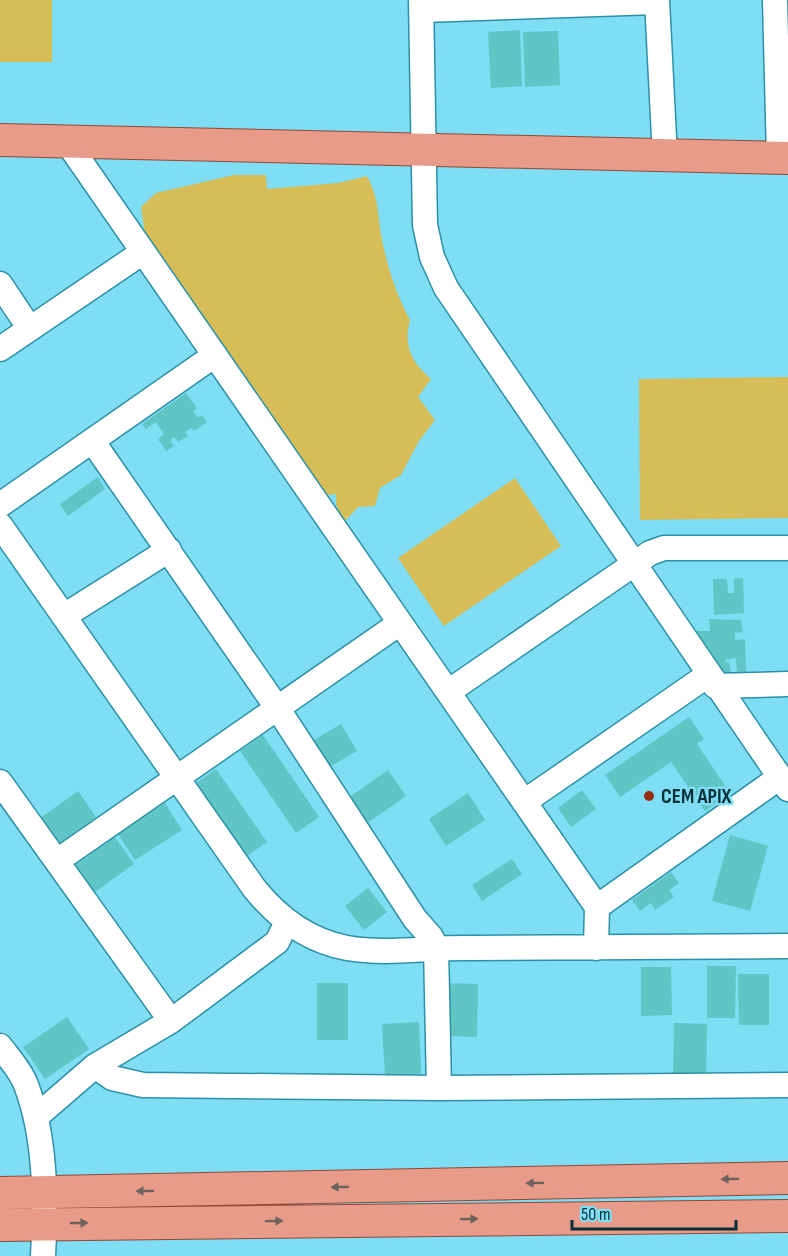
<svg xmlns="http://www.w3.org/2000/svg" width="788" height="1256" viewBox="0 0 788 1256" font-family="'Sofia Sans Condensed',sans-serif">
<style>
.green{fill:#d6bd58}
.building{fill:#5fc5c5}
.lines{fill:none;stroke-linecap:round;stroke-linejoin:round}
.minor-casing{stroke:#2c91a7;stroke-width:27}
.major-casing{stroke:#8e4a39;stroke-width:34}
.minor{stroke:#fff;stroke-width:24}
.major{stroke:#e79b88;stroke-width:32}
.oneway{fill:#6b615d}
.poi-dot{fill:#952d10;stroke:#7fddf4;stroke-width:2}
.labels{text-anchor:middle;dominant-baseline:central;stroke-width:5;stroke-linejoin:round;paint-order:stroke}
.poi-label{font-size:21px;font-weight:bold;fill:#06313a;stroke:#7fddf4;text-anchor:start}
</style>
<rect width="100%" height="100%" fill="#7fddf4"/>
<path class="green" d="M0,0H52V62H0Z
M234,175H266L267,189L338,183L367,176C380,201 377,214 382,240C388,269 396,294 410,320C403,346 412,363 431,379L418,397L435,420L419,441L401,475L380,488L375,506L358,507L343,523L336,504V494L321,496L146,242L141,207L156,193Z
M788,377V518L640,520L639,379Z
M515,478L561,546L444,626L398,558Z"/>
<path class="building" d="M520,30L522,86L491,88L488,32Z
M558,31L560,85L525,87L523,32Z
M186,393L197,408L193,411L198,418L202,415L207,422L194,431L191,428L185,432L188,436L178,442L174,437L170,440L174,446L166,451L158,439L164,434L156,422L146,429L142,424Z
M98,477L105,489L68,516L60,504Z
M743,578L744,613L714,615L713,579H727L728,593H734V579Z
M709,619L741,620L743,632L735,633V640L745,639L746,672H737L736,658L725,660V663L729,662L732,679L722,681L684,627L691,626L696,631H710Z
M689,717L704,739L697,744L730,793L705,811L671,762L620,797L605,775Z
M341,724L357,751L328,768L312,741Z
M263,735L319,817L296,833L240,751Z
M216,769L267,842L244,858L193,785Z
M388,770L406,796L362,827L344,801Z
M582,790L596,809L571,827L558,808Z
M78,791L96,817L54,847L36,821Z
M468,793L485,820L446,846L429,819Z
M165,803L182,830L135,860L118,834Z
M730,835L768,846L750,911L712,901Z
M115,837L134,864L92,894L73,867Z
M512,859L522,874L482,901L472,885Z
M671,872L679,883L669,890L674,897L655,910L651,903L640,911L632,900Z
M368,888L387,912L364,930L345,906Z
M707,966H736L735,1018H707Z
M641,967H671L672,1015L641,1016Z
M738,974H769V1025H739Z
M317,983H348V1040H317Z
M442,983L478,984L477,1037L441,1036Z
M67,1017L89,1049L45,1079L23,1047Z
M419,1022L421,1074L385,1076L382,1024Z
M674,1023L707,1024L706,1080L673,1079Z"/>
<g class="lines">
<defs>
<path id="minor" d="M421,0L425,225L432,257L446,288L788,789
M657,0L665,157
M775,0L779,158
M423,10L657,2
M67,142L597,907L596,948
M0,284L30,329
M0,349L143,252
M93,442L278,709L415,919L431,937L436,947L439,1088
M0,505L215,355
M0,525L254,888C278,918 309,941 347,948C387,955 430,947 470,948C576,948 682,947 788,946
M64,616L169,550
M715,686L788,684
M448,692L650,553L664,548H788
M0,782L171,1021
M524,802L708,675
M57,861L400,623
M597,907L780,777
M0,1046C9,1058 21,1071 26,1085C46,1137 46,1201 43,1256
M95,1066L112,1078L143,1085L439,1088L788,1085
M36,1117L95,1066L171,1021L277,942L287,922"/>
<path id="major" d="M0,140L788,158
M0,1193L788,1178
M0,1225L788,1216"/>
</defs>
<use href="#minor" class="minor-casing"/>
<use href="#major" class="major-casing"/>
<use href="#minor" class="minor"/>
<use href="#major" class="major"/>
</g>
<defs><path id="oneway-solid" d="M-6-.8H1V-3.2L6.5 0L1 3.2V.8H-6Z" transform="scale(1.5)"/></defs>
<g class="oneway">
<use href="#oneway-solid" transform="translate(730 1179) rotate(179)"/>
<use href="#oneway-solid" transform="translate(535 1183) rotate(179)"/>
<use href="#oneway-solid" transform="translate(340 1187) rotate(179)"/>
<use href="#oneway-solid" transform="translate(145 1191) rotate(179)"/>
<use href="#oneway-solid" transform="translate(469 1219) rotate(-1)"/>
<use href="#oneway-solid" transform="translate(274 1221) rotate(-1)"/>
<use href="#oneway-solid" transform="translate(79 1223) rotate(-1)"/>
</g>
<circle class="poi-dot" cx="649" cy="796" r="6"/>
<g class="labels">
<g class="poi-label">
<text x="661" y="796">CEM APIX</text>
</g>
</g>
<path d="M572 1220v9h164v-9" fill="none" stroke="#06313a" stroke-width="3"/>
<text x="581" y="1220" font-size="18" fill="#06313a" stroke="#7fddf4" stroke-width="4.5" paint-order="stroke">50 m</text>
</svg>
